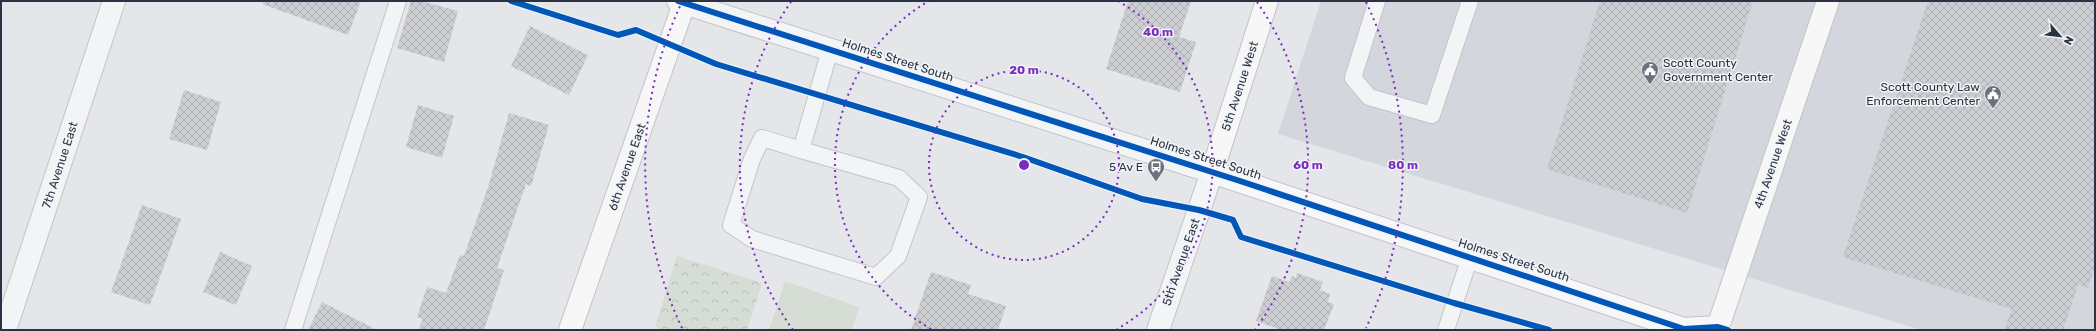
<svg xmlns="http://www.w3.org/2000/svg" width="2096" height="331" viewBox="0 0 2096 331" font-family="Rubik,sans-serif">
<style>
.built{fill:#d3d6dc}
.park{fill:url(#park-crowns)}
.pitch{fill:#d5ddd5}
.building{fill:url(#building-cross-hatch)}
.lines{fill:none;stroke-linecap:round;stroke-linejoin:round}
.lane-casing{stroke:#c2c4c7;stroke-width:18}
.street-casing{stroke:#c2c4c7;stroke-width:24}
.secondary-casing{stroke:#c2c4c7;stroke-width:24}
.lane{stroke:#f3f4f6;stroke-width:16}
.street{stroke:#f3f4f6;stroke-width:22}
.secondary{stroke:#f7f7f7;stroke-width:22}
.cycleway-casing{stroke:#f2f5f8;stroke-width:8}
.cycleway{stroke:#0057b8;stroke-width:6}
.ring{fill:none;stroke:#7b2cbf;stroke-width:2;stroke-dasharray:2 4}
.labels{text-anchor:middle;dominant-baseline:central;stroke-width:3;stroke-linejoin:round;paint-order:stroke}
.street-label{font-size:12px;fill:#2a3343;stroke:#f2f5f8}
.poi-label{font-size:12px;fill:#2a3343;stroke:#f2f5f8;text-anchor:end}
.centre{fill:#7b2cbf;stroke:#f2f5f8;stroke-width:2}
.ring-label{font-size:12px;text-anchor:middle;font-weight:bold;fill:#7b2cbf;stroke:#f2f5f8;stroke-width:3;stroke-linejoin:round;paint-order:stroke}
</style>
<defs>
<pattern id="park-crowns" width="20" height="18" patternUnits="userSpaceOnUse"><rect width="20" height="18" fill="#d5ddd5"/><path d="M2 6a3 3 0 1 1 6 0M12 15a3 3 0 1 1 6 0" fill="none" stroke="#b7beb8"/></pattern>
<pattern id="building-cross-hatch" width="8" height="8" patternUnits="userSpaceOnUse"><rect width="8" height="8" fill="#cdced1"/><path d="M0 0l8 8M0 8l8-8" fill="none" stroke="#b0b1b5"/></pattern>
</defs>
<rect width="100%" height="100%" fill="#e4e6e9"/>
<path class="built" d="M1321,1H2095V330H1921L1278,134Z"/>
<path class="park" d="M677,256L762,283L747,330H662L655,327Z"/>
<path class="pitch" d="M785,281L859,307L852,330H769Z"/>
<path class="building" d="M263,1H361L348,35L262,4Z
M411,1H421L458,11L444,62L397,48Z
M1128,1H1191L1179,37L1196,42L1180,92L1106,69Z
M1600,1H1753L1687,213L1547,169Z
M1928,1H2095V266L2088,288L2078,285L2063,330H2004L2012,309L1843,257Z
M530,26L588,55L569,95L511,66Z
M184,90L221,102L207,150L169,139Z
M418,105L454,116L442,158L406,147Z
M509,113L549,125L531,186L526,184L497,268L504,270L484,330H418L423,319L417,317L427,287L446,293L460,255L464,256L489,184Z
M142,205L181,219L150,305L111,292Z
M220,252L252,266L236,305L203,292Z
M931,272L971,285L968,294L1006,306L998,330H911Z
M1297,273L1323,282L1320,290L1330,294L1328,302L1334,304L1324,330H1281L1256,321L1272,276L1289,282L1292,276L1296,278Z
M322,302L377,330H308Z"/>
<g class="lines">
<defs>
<path id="lane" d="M1377,1L1353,78L1369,97L1432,115L1470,1
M801,150L899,178L919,197L898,256L876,277L752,239L731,225L752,159L762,138L801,150L830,50
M293,330L398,1
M1446,330L1470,257"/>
<path id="street" d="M678,1L1212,172L1158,330
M5,330L114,1"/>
<path id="secondary" d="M1267,1L1212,172L1684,329L1718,327
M570,330L685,1
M1717,330L1828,1"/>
</defs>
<use href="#lane" class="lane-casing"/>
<use href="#street" class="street-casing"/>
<use href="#secondary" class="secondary-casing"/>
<use href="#lane" class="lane"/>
<use href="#street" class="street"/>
<use href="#secondary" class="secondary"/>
<defs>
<path id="cycleway" d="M511,1L618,35L636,30L716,64L1023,157L1142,199L1199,210L1233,220L1241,237L1454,303L1549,330
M678,1L1240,181L1684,329L1718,327L1728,330"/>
</defs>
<use href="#cycleway" class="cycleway-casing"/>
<use href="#cycleway" class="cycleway"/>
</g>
<g class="ring">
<circle cx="1024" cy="165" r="95"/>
<path d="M931 329A189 189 0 0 1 929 1M1118 1A189 189 0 0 1 1117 329"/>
<path d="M793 330A284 284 0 0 1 791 2M1257 2A284 284 0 0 1 1255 330"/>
<path d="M682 328A379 379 0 0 1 682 2M1366 2A379 379 0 0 1 1366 328"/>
</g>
<defs>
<symbol id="civic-pin" viewBox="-11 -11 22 30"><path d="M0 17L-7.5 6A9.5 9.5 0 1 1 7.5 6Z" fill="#6b727d" stroke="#f2f5f8"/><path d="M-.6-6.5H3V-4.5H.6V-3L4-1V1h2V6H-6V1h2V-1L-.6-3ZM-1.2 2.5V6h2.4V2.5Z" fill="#fff"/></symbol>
<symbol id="bus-pin" viewBox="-11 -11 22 30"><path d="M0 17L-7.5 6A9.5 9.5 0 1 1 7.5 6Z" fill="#6b727d" stroke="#f2f5f8"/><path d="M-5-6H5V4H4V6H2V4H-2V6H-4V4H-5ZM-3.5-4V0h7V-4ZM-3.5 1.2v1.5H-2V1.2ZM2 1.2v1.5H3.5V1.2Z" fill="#fff"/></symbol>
</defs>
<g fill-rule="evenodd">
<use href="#civic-pin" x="1640" y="60" width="20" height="27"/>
<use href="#civic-pin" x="1983" y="84" width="20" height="27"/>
<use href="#bus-pin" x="1146" y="157" width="20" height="27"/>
</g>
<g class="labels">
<g class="street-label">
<text transform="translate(898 60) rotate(18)">Holmes Street South</text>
<text transform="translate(1240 86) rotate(-72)">5th Avenue West</text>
<text transform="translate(1206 158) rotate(18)">Holmes Street South</text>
<text transform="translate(1773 164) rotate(-71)">4th Avenue West</text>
<text transform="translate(60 165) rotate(-72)">7th Avenue East</text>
<text transform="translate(627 167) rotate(-71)">6th Avenue East</text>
<text transform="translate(1514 260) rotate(18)">Holmes Street South</text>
<text transform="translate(1181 262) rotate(-71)">5th Avenue East</text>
</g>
<g class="poi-label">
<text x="1663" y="63" text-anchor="start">Scott County<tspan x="1663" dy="14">Government Center</tspan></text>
<text x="1980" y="87">Scott County Law<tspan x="1980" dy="14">Enforcement Center</tspan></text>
<text x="1143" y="167">5 Av E</text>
</g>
</g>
<circle cx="1024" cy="165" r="6" class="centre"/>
<g class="ring-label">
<text x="1158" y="36">40 m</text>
<text x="1024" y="74">20 m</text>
<text x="1308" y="169">60 m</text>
<text x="1403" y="169">80 m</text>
</g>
<rect width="2096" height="331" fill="none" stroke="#2a3343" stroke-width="4"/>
<g transform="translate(2060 36) rotate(118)" stroke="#f2f5f8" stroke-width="3" paint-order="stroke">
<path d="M0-3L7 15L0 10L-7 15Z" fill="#2a3343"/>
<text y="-6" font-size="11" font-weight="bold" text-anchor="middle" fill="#2a3343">N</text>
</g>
</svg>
